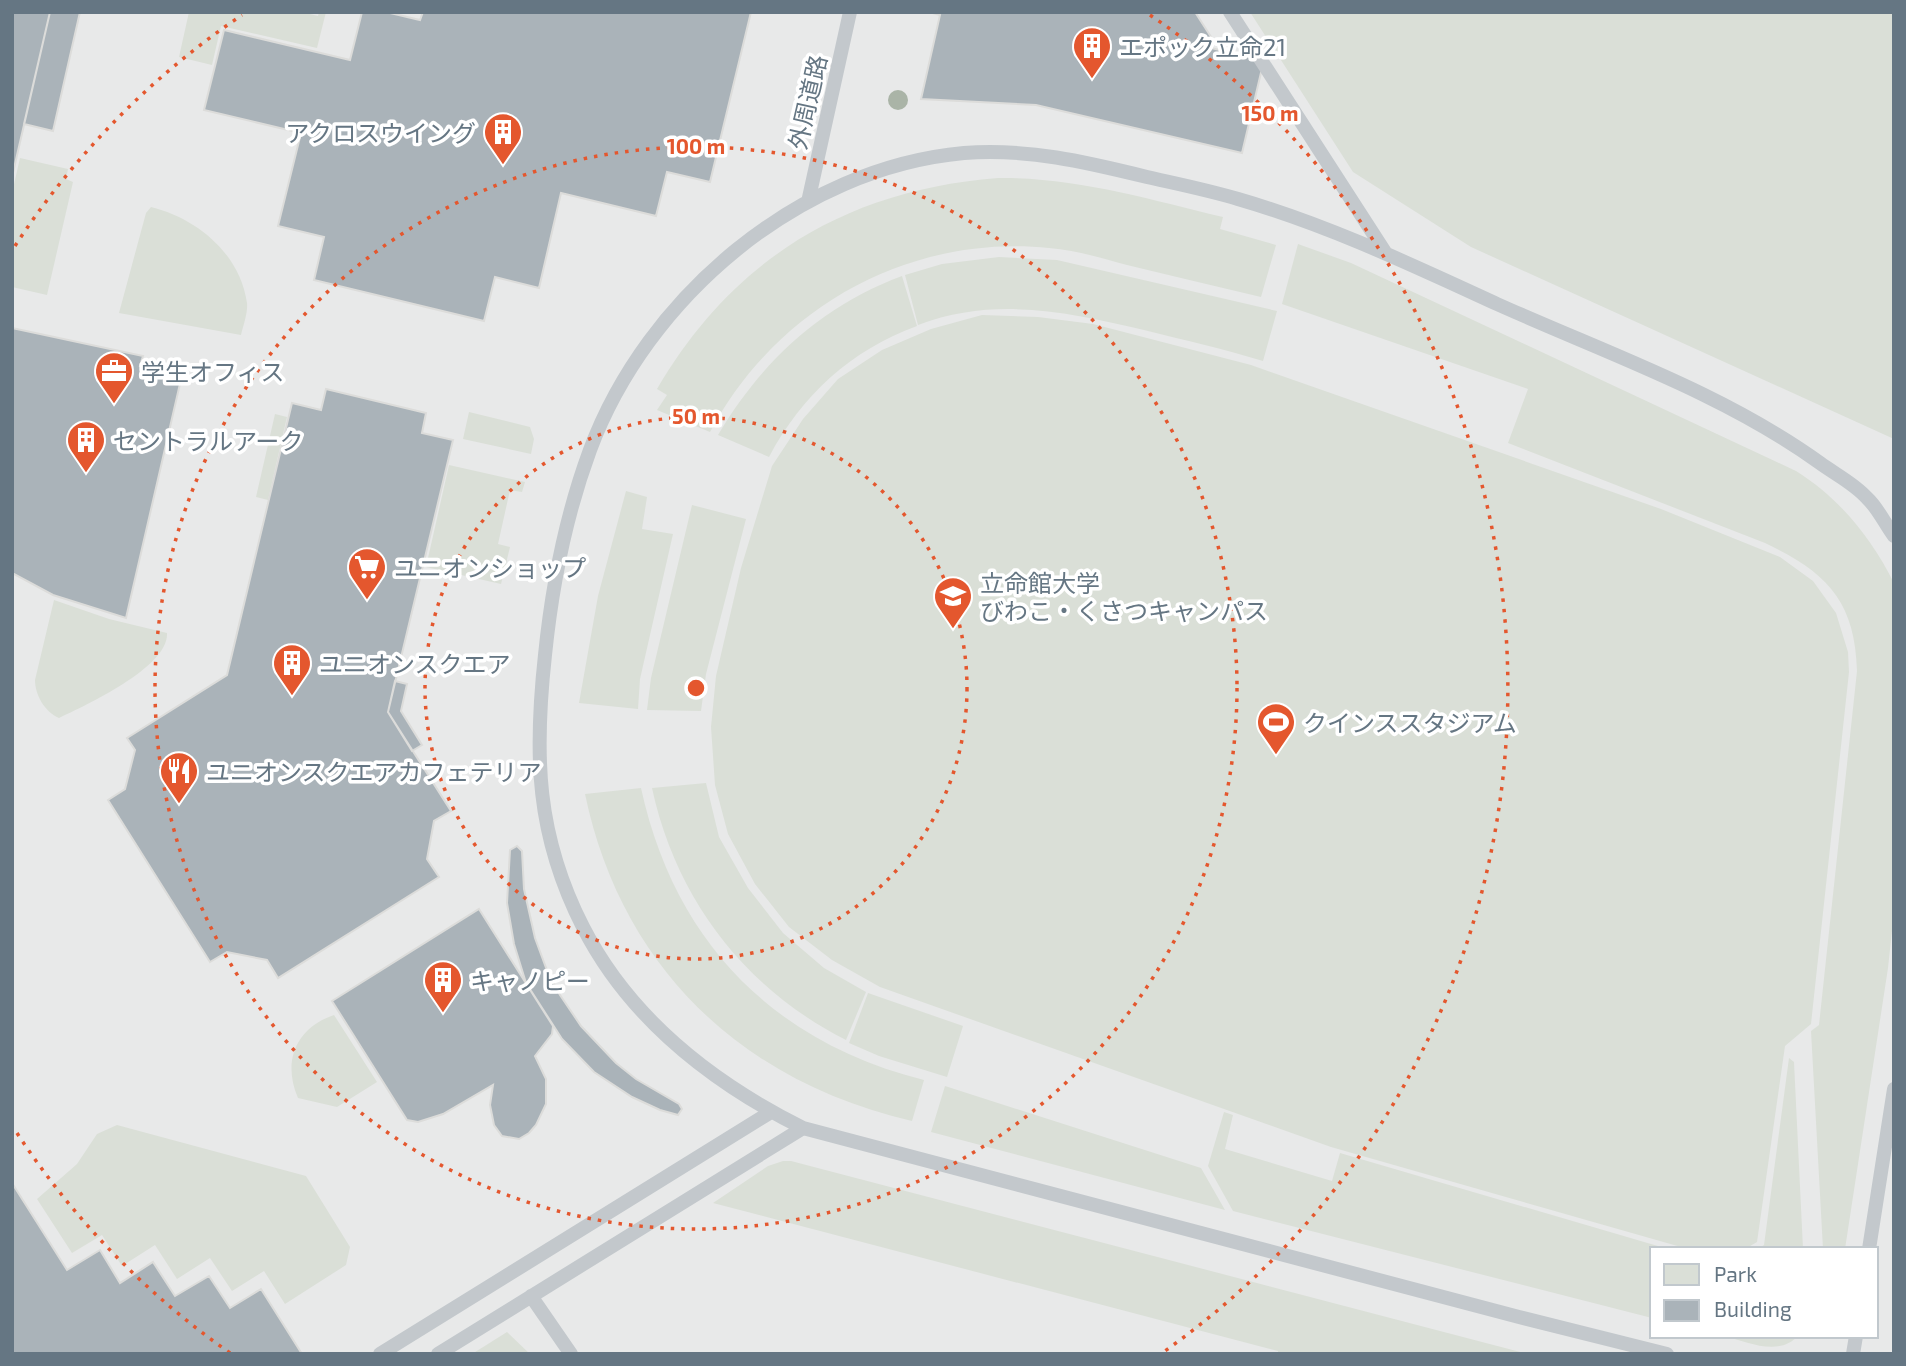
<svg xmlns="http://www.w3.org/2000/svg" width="1906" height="1366" viewBox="0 0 1906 1366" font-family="'Exo 2','Noto Sans JP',sans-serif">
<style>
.built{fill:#e8e9e9;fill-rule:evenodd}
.green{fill:#dadfd7}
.building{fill:#aab3b9;stroke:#dcdcda;stroke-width:2}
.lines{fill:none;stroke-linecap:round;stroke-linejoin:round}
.lane{stroke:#c3c8cc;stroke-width:14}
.tree{fill:#aab4a7}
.ring{fill:none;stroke:#e4572e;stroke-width:3.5;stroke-dasharray:3.5 7}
.labels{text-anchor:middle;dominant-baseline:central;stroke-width:7;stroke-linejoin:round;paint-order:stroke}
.poi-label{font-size:24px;fill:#657683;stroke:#fff;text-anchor:start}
.street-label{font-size:24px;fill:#657683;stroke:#fff}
.centre{fill:#e4572e;stroke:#fff;stroke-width:3.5}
.ring-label{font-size:21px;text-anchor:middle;font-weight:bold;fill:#e4572e;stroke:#fff;stroke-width:7;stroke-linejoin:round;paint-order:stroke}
</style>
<rect width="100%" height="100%" fill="#fafaf8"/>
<path class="built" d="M12,12H1894V1354H12ZM1652,1249H1876V1336H1652Z"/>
<path class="green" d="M189,12H302L318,16L319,12H326L317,48L221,26L212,65L179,57Z
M1250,12H1894V439L1471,247L1353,172Z
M20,158L68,169L66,179L73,182L47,295L12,287V193Z
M998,178C1075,177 1148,199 1223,217L1220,229L1276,245L1261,297C1216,286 1171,276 1127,265C1101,258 1075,250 1049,248C908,234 776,308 710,432L657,410L667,395L657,389C734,258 847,190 998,178Z
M151,207C196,218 240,253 247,303C248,313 243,326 241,335L119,313L146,213Z
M1298,244L1351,263L1796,471C1839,498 1871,537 1894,583V912L1888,968L1845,1249H1823L1811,1031L1819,1025L1857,671C1855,600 1826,572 1765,543L1508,443L1528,389L1282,304Z
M999,257L1057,260L1277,311L1263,361C1224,349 1184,340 1144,330C1068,312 995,296 918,325L905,275L942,264Z
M902,276L917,326C851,350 802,395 769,457L718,435C761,362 821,306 902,276Z
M982,315L1038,317L1093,324L1251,365L1661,509L1780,557L1813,581L1836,613L1848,652L1849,672L1811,1024L1785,1046L1757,1242L1745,1249H1688L1331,1147L880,987L832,960L789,927L755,884L728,834L715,785L711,727L716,676L741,568L772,466L803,419L838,379L882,350L931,329Z
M469,412L530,427L534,439L531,454L463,439Z
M275,414L287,417L268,500L256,497Z
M449,465L525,482L522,492L510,490L498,544L510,547L501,584L426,567Z
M626,491L647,497L642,529L673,534L640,679L638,709L579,703L598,596Z
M692,505L746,519L706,674L701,711L647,710L651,678Z
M54,600L109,619L167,633C169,667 86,705 59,718C45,712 35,695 35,680Z
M706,783L719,837L748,888L783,933L824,968L866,992L846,1040C745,989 676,899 652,788Z
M641,788C674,940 772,1042 924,1080L912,1121C742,1082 621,967 585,794Z
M868,993L963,1026L947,1077L879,1056L849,1043Z
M334,1015L377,1082L337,1107L298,1098C282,1061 296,1028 334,1015Z
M1789,1058L1794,1062L1803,1249H1758L1764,1245Z
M945,1086L1201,1168L1225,1210L931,1132Z
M1224,1112L1233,1115L1225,1149L1332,1181L1340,1153L1668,1249H1652V1318L1233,1211L1208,1166Z
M117,1125L306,1176L350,1247L346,1265L285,1304L264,1271L232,1291L210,1258L177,1279L155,1245L122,1266L102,1235L72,1253L37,1199L77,1164L97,1134Z
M783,1161H791L1528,1354H1278V1351L713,1203L768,1166Z
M507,1332L530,1354H472Z
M1724,1336H1798C1778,1357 1748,1342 1724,1336Z"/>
<path class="building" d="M12,12H50L12,177Z
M50,12H80L53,131L24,124Z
M362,12H386L420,20L423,12H751L710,182L667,172L656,216L561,193L539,288L495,277L484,321L314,280L324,237L278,226L301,133L204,110L224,30L350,60Z
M929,12H1195L1213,40L1211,48L1264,60L1242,153L1036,105L921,99L940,15Z
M12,328L143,356L140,366L182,375L126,618L53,595L12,573Z
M326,389L426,413L422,433L453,440L388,712L451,811L434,821L427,859L439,877L278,978L267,960L227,952L210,962L108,800L125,789L135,750L127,738L227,675L292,403L321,410Z
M395,681L407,684L401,711L422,745L412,751L388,712Z
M517,846L522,851L524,889L535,938L548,973L560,995L581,1026L616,1063L636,1079L679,1104L682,1109L678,1115L660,1110L632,1097L594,1072L562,1039L526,983L514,944L507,903L510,850Z
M479,909L553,1026L552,1034L535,1056L546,1079V1104L536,1125L529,1133L519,1139L502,1136L494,1125L490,1105L493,1085L443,1114L418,1122L407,1120L332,1001Z
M12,1183L67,1270L100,1250L120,1283L153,1262L175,1296L209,1276L230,1308L261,1289L302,1354H12Z"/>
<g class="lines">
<path class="lane" d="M1230,12L1385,252
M808,202L850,12
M1869,1249L1894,1089
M531,1296L571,1354
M380,1354L771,1112
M438,1354L803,1128
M1667,1354L1519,1317L803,1128C713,1083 630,1019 583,927C536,835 534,755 545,655C552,586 566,515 590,450C647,297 799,168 964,153C1027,148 1086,162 1147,177C1178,184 1208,190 1238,199C1328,225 1412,265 1497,304C1606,353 1723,393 1820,463C1835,474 1855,484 1867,498C1878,508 1885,524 1894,536
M1853,1354L1856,1336"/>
</g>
<circle class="tree" cx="898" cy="100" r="10"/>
<g class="ring">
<circle cx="696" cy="688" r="271"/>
<circle cx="696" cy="688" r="541"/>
<path d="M230 1353A812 812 0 0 1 15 1130M15 246A812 812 0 0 1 242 15M1150 15A812 812 0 0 1 1162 1353"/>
</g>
<defs>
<symbol id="building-pin" viewBox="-11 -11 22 30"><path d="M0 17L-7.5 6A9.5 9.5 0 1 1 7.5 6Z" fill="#e4572e" stroke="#fff"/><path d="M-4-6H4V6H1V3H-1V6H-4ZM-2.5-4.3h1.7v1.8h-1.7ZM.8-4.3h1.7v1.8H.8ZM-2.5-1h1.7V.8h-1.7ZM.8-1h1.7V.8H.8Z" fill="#fff"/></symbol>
<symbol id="office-pin" viewBox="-11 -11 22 30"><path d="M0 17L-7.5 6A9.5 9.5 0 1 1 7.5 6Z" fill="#e4572e" stroke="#fff"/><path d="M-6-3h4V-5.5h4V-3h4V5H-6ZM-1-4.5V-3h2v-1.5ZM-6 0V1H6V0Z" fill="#fff"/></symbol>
<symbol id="supermarket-pin" viewBox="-11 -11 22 30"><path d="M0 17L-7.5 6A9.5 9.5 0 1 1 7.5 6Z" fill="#e4572e" stroke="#fff"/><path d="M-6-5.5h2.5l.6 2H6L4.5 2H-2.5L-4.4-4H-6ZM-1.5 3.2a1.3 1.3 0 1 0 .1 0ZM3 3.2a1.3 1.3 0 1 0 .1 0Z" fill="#fff"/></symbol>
<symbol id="university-pin" viewBox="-11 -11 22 30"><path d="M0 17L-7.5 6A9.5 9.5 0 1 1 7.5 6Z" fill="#e4572e" stroke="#fff"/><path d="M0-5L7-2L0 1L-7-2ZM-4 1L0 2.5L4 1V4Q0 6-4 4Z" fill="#fff"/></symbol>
<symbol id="stadium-pin" viewBox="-11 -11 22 30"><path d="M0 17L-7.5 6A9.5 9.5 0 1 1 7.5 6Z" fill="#e4572e" stroke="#fff"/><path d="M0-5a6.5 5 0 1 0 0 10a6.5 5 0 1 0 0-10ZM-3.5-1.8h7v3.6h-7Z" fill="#fff"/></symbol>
<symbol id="restaurant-pin" viewBox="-11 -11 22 30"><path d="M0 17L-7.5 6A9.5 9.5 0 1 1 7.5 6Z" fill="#e4572e" stroke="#fff"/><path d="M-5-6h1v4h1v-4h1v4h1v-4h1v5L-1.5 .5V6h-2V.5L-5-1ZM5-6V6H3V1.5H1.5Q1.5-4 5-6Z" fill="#fff"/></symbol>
</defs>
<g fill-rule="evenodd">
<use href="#building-pin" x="1070" y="24" width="44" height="60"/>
<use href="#building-pin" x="481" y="110" width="44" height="60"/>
<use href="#office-pin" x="92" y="349" width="44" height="60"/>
<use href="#building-pin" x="64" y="418" width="44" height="60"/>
<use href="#supermarket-pin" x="345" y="545" width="44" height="60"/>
<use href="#university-pin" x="931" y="574" width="44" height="60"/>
<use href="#building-pin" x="270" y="641" width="44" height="60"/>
<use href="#stadium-pin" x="1254" y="700" width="44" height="60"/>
<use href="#restaurant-pin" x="157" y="749" width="44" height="60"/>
<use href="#building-pin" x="421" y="958" width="44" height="60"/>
</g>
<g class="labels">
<g class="poi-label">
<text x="1119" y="46">エポック立命21</text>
<text x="476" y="132" text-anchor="end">アクロスウイング</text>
<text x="141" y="371">学生オフィス</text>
<text x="113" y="440">セントラルアーク</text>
<text x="394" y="567">ユニオンショップ</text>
<text x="980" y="582">立命館大学<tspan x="980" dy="28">びわこ・くさつキャンパス</tspan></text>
<text x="319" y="663">ユニオンスクエア</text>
<text x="1303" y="722">クインススタジアム</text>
<text x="206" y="771">ユニオンスクエアカフェテリア</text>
<text x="470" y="980">キャノピー</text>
</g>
<g class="street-label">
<text transform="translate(807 102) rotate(-77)">外周道路</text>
</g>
</g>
<circle cx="696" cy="688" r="10" class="centre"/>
<g class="ring-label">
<text x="1270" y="121">150 m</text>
<text x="696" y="154">100 m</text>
<text x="696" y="424">50 m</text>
</g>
<rect width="1906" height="1366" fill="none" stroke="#657683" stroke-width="28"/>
<rect x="1650" y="1247" width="228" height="91" fill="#ffffff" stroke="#c1c8cd" stroke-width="2"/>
<rect x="1664" y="1264" width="35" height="21" fill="#dadfd7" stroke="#c1c8cd" stroke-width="2"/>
<text x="1714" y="1282" font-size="21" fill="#657683">Park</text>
<rect x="1664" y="1300" width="35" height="21" fill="#aab3b9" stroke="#c1c8cd" stroke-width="2"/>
<text x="1714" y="1317" font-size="21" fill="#657683">Building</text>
</svg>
